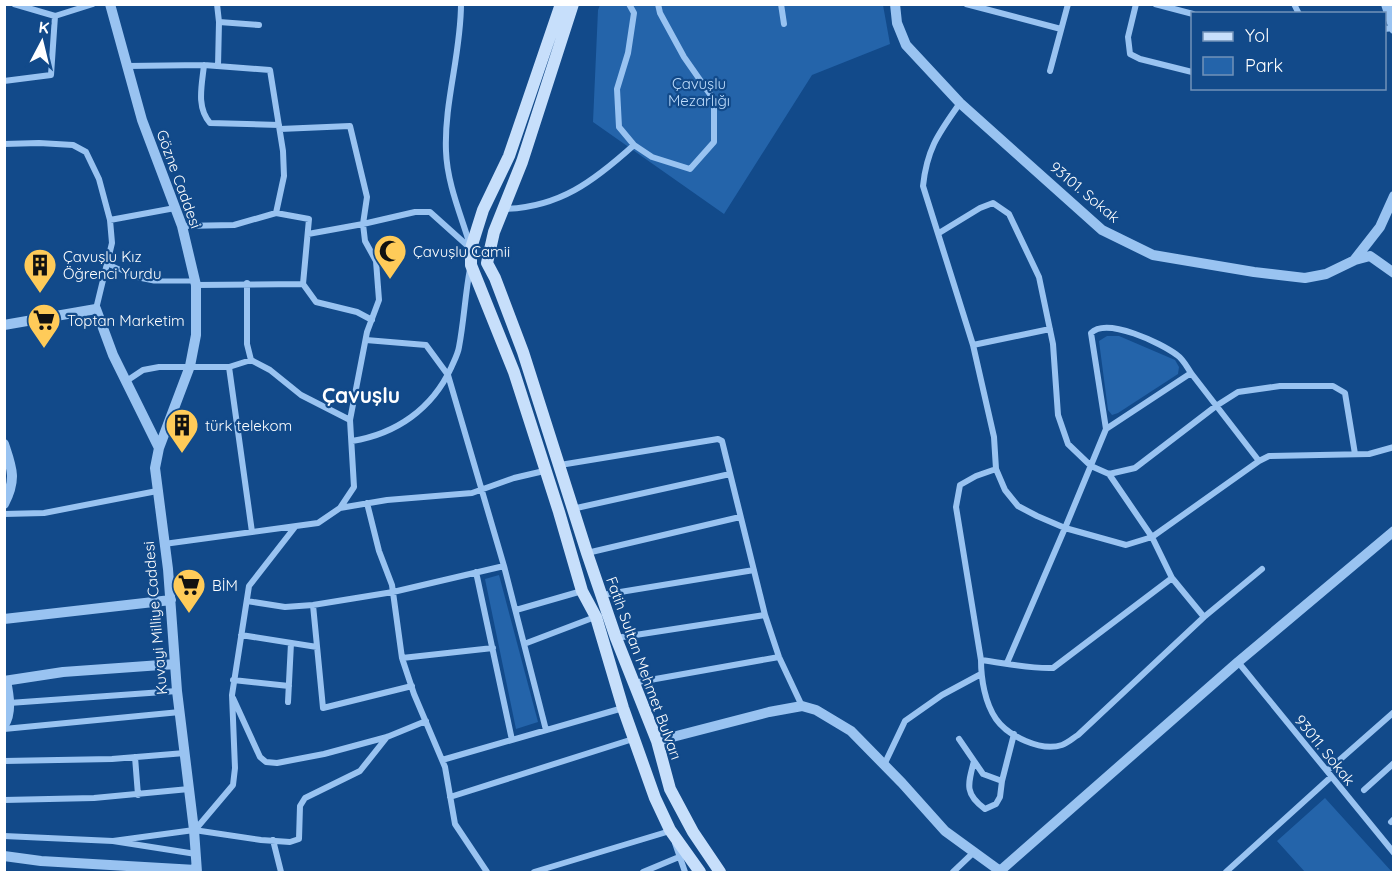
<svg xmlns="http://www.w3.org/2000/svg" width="1398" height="877" viewBox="0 0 1398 877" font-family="Quicksand,sans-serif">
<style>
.green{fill:#2464aa}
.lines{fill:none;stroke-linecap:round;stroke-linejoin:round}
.pedestrian{stroke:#99c3f1;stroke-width:5}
.minor{stroke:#99c3f1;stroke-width:6}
.tertiary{stroke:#99c3f1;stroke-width:10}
.secondary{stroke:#c7dffb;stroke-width:12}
.labels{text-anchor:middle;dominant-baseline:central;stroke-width:4.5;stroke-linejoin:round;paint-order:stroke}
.park-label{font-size:15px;fill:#bfddfc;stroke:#124a8a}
.street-label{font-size:15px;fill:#fff;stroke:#124a8a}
.poi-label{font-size:15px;fill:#fff;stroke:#124a8a;text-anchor:start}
.district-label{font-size:21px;font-weight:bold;fill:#fff;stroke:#124a8a}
</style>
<rect width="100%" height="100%" fill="#124a8a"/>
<path class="green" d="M600,5H883L890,44L812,75L724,214L593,122L598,10Z
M1107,336H1119L1175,360L1179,367L1178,374L1118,413L1112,415L1108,410L1099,341Z
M499,575L538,722L516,729L485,579Z
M1325,798L1392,872H1305L1277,841Z"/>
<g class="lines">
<path class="pedestrian" d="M108,264L139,278L154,281H195"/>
<path class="minor" d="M14,4L55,16L93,4
M217,4L219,22L218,66
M461,4C461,54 444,102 446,151C447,183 461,215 470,245
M629,4L634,13L628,53L617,89L619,127L634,145L652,157L690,169L714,142V100L684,57L660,13L658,4
M781,4L784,24
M966,4L1061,29
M1136,4L1128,37L1130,54L1140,59L1192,72
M1155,4L1193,14
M1294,4L1299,14
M219,22L259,25
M1384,29L1394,28
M204,65C202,85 196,107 210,123L279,125
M127,66L204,65L270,70L283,151L284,176L276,213
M1050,71L1068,4
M4,81L51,75L55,16
M960,103C939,133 927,148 923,186L973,345L994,437L996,469L1005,490L1018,506L1037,516L1065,528L1126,545L1152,537L1259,461L1269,456L1369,454L1394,447
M280,129L350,126L367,197L363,224L365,241L376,261L379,300L367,332L350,420L354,487L340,508
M4,144L39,143L73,145L86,152L99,179L110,220L112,243L96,309
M503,209C559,208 594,181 634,145
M110,220L175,208
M182,226L234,225L276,213L309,219L303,284L316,302L357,312L372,320
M939,233L980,208L993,203L1009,214L1039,277L1053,344L1058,415L1068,444L1091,466L1109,474L1135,468L1216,406L1238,392L1280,386H1333L1345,393L1355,454
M308,234L363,224L415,212H430L469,247
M247,283V344L251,360
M196,285L303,284
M366,340L426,345L448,375L504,566L546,730
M973,345L1050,329
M229,367L252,532
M1191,373L1259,461
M125,382L143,370L159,367H229L251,360L270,370L301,395L350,420
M352,441C396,434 432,409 451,368C454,361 458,354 459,347C464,321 465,295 470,269
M560,465L718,439L722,441L765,615L779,657L802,706
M996,469L976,476L960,485L956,507L981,660C981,679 985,703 996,719C1008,736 1041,752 1062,745C1068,743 1073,738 1078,735L1204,617L1262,569
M1109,474L1152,537L1172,578L1204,617
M367,503L379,551L392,585L402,658L414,694L445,767L455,824L487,872
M572,509L730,474
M4,514L44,513L157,491
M164,544L318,523L340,508L387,500L472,493L514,478L544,471
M587,553L740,517
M476,572L512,740
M602,595L754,570
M247,601L285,607L313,605L393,592L504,566
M313,605L323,708L412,686
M516,610L582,591
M241,635L317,647
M616,638L765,615
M524,644L595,617
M402,658L493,648
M981,660C1005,663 1029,669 1053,668L1172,578
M1238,662L1394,853
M1007,663L1065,528L1106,429L1091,333C1107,317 1161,343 1177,355C1183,359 1187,367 1191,373L1106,429
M233,680L289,686
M633,683L779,657
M233,698L260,757L266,762L277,763L324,754L387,737L426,721
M288,702L291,643
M9,703L177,691
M4,729L180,712
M959,739L983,774L1002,781L1014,734
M135,757L138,795
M442,760L623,708
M4,761L112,759L185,753
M974,761C968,784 964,794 985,809L996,804L1000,797L1002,781
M884,765L905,721L942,695L981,674
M1327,771L1394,712
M1364,790L1394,763
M450,797L633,739
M4,800L94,798L189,789
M1391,822L1394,819
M195,830L233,785L235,768L232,695L249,586L295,527
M4,836L113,841L196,854
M273,840L281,872
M113,841L194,830L261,840L290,842L299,839L300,806L305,798L360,771L387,737
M675,843L685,872
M534,872L670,831
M643,872L679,857
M953,872L974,852
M1226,872L1331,777"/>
<path class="tertiary" d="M110,4L142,120L182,226L196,285V335L190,366L159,448L155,468L168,569L177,691L194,830L197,872
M895,4L897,23L906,45L960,103L1102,230L1153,255L1254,272L1305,278L1326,274L1355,260L1370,256L1394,273
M1386,4L1394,29
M1355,259L1380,227L1394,196
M4,325L96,309L113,355L159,448
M4,444C12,468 17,479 4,504
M4,619L171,600
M4,681L63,672L175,664
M4,725C12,713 9,695 6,681
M657,741L769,712L802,706L816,710L851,731L902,783L945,831L1000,871L1238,662L1394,531
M4,856L41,861L196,870"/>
<path class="secondary" d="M561,4L509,156L483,210L471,248V265L514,372L559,512L582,591L596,617L623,708L655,798L670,830L700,872
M573,4L522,162L494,232L487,263L495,278L523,352L587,553L616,638L657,741L670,789L693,832L720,872"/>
</g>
<defs>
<symbol id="mosque-pin" viewBox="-11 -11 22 30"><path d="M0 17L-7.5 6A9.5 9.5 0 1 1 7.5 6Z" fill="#ffcb59" stroke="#124a8a"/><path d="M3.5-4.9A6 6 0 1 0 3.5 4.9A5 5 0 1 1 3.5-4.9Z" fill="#111"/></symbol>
<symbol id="building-pin" viewBox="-11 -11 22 30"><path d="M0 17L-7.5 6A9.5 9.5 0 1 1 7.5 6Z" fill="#ffcb59" stroke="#124a8a"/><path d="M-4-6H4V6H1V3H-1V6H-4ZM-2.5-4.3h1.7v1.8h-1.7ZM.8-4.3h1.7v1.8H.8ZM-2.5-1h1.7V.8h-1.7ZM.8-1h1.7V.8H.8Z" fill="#111"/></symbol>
<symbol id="supermarket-pin" viewBox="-11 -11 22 30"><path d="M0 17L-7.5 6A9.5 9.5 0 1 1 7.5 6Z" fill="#ffcb59" stroke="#124a8a"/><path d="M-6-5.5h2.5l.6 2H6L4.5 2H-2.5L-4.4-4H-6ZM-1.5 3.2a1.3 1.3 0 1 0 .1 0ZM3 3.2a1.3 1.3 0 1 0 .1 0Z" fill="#111"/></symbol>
</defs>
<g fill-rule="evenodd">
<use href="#mosque-pin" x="371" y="232" width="38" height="52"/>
<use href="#building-pin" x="21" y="246" width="38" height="52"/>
<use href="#supermarket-pin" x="25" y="301" width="38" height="52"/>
<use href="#building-pin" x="163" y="406" width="38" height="52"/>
<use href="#supermarket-pin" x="170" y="566" width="38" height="52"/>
</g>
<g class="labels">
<g class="park-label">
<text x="699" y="83">Çavuşlu<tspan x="699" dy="17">Mezarlığı</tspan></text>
</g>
<g class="street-label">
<text transform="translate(179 179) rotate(70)">Gözne Caddesi</text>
<text transform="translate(1085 192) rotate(40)">93101. Sokak</text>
<text transform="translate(155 618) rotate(-95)">Kuvayi Milliye Caddesi</text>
<text transform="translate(644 668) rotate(70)">Fatih Sultan Mehmet Bulvarı</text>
<text transform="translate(1325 750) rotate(51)">93011. Sokak</text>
</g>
<g class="poi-label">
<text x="413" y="251">Çavuşlu Camii</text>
<text x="63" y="256">Çavuşlu Kız<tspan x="63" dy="17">Öğrenci Yurdu</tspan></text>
<text x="67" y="320">Toptan Marketim</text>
<text x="205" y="425">türk telekom</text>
<text x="212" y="585">BİM</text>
</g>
<g class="district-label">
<text x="361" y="395">Çavuşlu</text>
</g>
</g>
<rect width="1398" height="877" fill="none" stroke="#ffffff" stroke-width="12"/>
<rect x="1191" y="12" width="195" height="78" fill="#124a8a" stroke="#7192b9" stroke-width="1.5"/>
<rect x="1203" y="32" width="30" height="9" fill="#c7dffb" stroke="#7192b9" stroke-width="1.5"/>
<text x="1245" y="42" font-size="18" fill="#ffffff">Yol</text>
<rect x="1203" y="57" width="30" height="18" fill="#2464aa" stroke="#7192b9" stroke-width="1.5"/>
<text x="1245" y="72" font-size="18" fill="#ffffff">Park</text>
<g transform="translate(42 42) rotate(7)" stroke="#124a8a" stroke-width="4.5" paint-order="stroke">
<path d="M0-4.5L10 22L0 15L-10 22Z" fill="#ffffff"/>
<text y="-9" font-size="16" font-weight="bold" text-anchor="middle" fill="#ffffff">K</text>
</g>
</svg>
